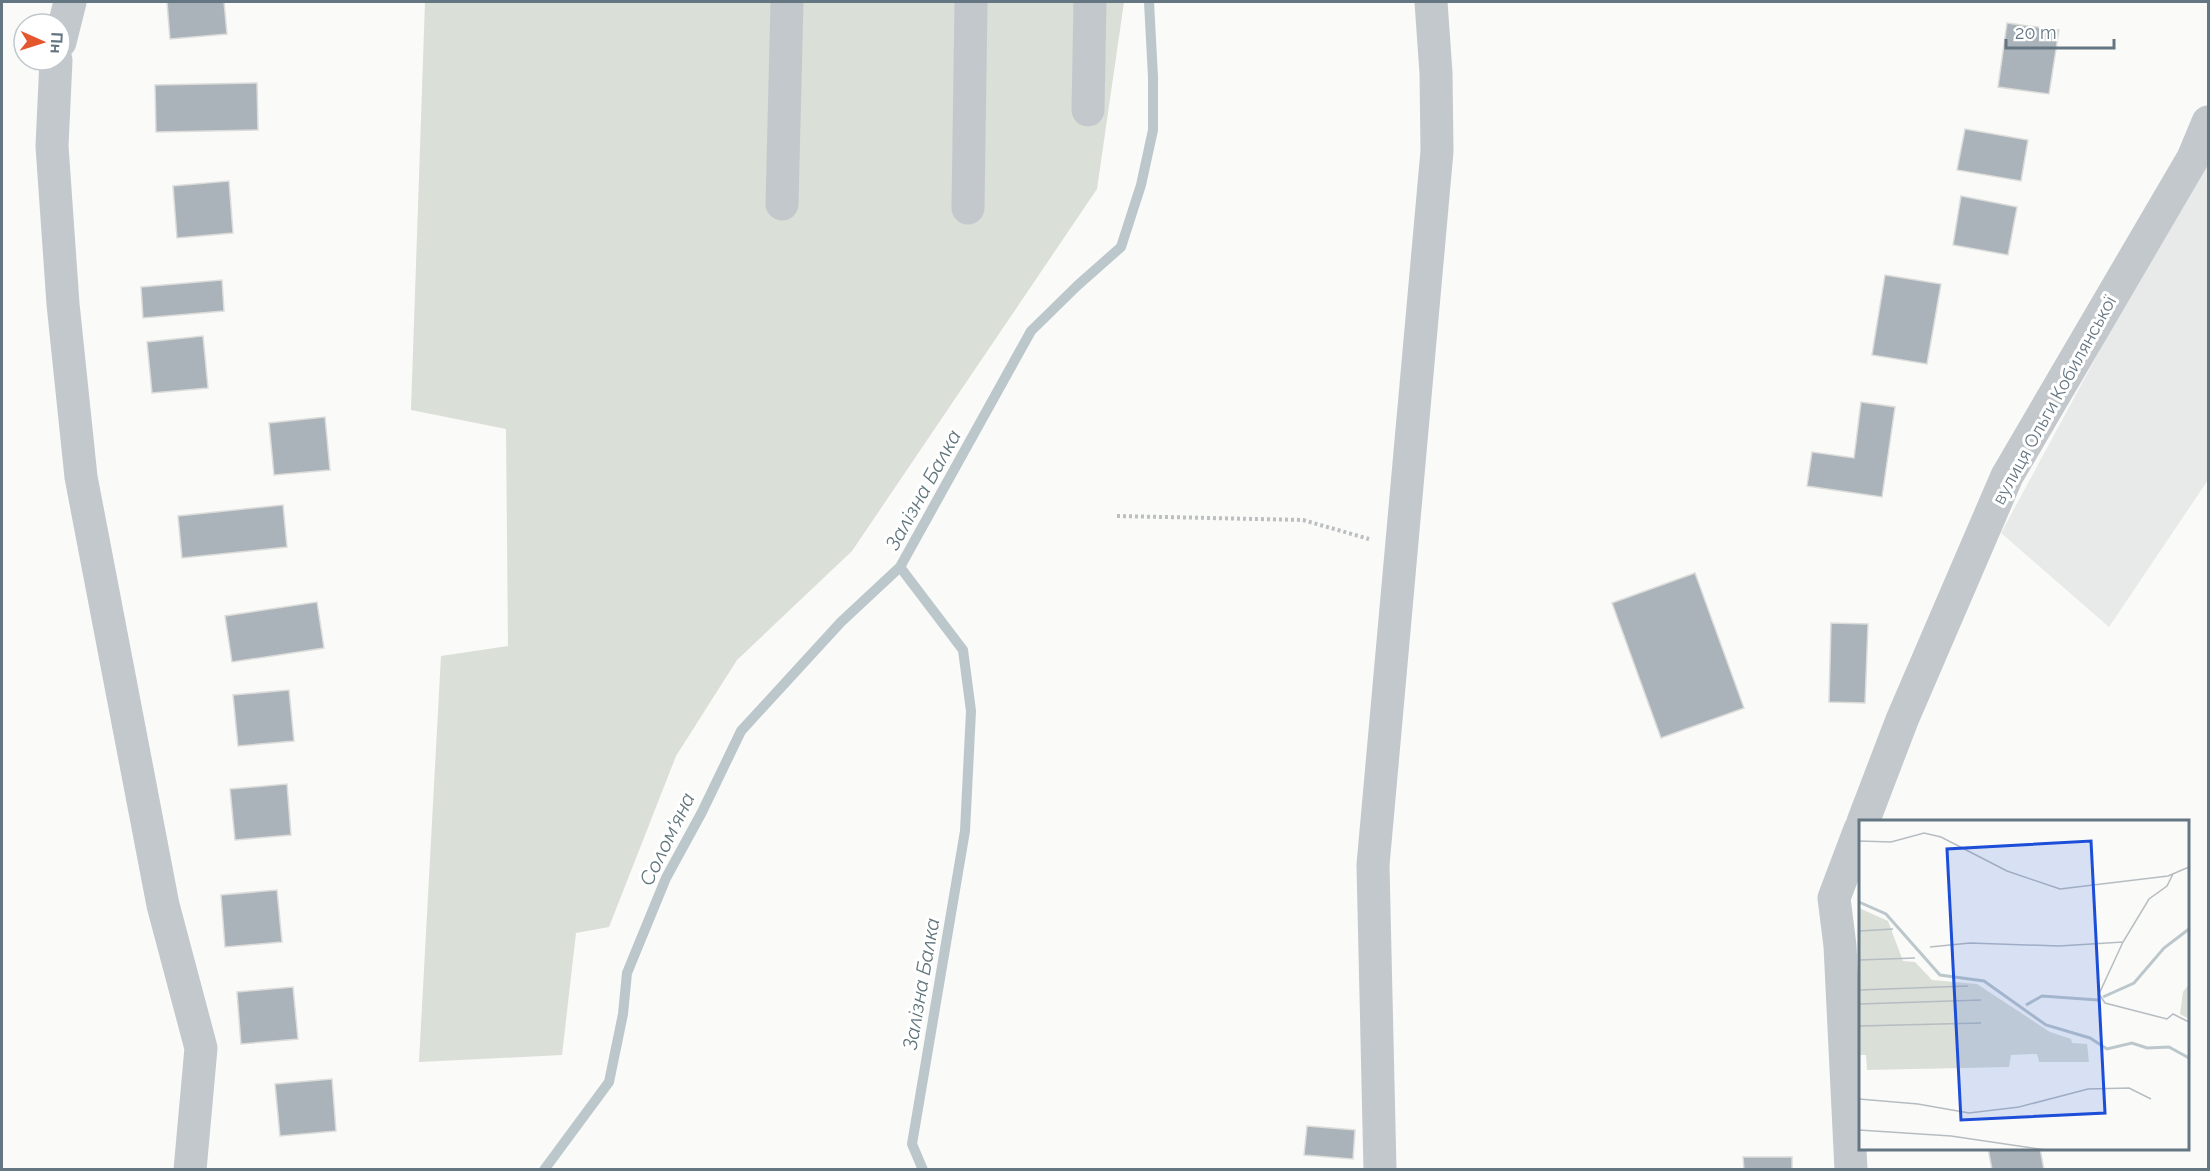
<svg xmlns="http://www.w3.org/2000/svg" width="2210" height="1171" viewBox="0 0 2210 1171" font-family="Raleway,sans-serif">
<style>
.built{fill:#e8e9e9}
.green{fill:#dadfd7}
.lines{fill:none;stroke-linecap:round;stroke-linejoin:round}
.stream{stroke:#bbc7cb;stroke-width:10}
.building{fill:#aab3b9;stroke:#dcdcda;stroke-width:1.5}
.path{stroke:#bbbfc2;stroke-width:4;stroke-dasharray:3 3;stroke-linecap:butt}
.street{stroke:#c3c8cc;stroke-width:33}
.labels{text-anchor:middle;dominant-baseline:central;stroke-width:6;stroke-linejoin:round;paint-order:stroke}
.street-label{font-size:18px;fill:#657683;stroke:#fff}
.water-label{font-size:20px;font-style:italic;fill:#60757c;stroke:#fff}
.inset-river{fill:none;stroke:#bbc7cb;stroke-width:3}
.inset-road{fill:none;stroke:#b5bdc2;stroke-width:1.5}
.view{fill:#1d4ed8;fill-opacity:0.15;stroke:#1d4ed8;stroke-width:3}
.inset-edge{fill:none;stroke:#657683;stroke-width:3}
</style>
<rect width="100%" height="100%" fill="#fafaf8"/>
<path class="built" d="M2208,150V480L2109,627L2001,533Z"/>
<path class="green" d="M425,2H1124L1097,189L852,551L737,660L676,756L609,927L576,933L562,1055L419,1062L441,656L508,646L506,429L411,410Z"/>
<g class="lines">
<path class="stream" d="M900,567L963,650L971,711L965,831L912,1144L923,1170
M544,1170L609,1082L623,1014L627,973L666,878L702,812L741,731L841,622L900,567L1031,331L1078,285L1121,247L1141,185L1153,130V77L1149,2"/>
</g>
<path class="building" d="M167,2H224L227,34L170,39Z
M2007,23L2059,30L2049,94L1998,87Z
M257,83L258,130L156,132L155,85Z
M1965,129L2028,140L2021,181L1957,170Z
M229,181L233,233L177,238L173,186Z
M1961,196L2017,207L2008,255L1953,245Z
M1885,275L1941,284L1927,364L1872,355Z
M222,280L224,311L143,318L141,287Z
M203,336L208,388L152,393L147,342Z
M1861,402L1895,407L1882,497L1807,486L1812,452L1854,458Z
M325,417L330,470L274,475L269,423Z
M283,505L287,547L182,558L178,516Z
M1695,573L1744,708L1661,738L1612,603Z
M317,602L324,648L232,662L225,616Z
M1831,623L1868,624L1865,703L1829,702Z
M289,690L294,741L238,746L233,695Z
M287,784L291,835L235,840L230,789Z
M277,890L282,942L225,947L221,895Z
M293,987L298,1039L241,1044L237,992Z
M332,1079L336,1131L280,1136L275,1084Z
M1307,1126L1355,1130L1353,1159L1304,1155Z
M1988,1148H2040L2044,1170H1992Z
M1743,1157H1792V1170H1744Z"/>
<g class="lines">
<path class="path" d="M1117,516L1303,520L1369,539"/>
<path class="street" d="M60,42L70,2
M56,60L52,146L63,304L81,477L163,905L201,1048L190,1170
M1088,110L1090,2
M782,204L787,2
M968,208L971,2
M1863,822L1902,720L2007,476L2193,158L2208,122
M1380,1170L1373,865L1437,151L1436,73L1431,2
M1851,1170L1840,946L1834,898L1860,829"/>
</g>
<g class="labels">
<g class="street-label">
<text transform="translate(2054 400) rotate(-61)">вулиця Ольги Кобилянської</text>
</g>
<g class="water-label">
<text transform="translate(923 490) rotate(-61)">Залізна Балка</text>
<text transform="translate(667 839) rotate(-64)">Солом'яна</text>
<text transform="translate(921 984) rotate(-80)">Залізна Балка</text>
</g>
</g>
<g transform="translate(1859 820)">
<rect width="330" height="330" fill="#fafaf8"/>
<path d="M0,88L29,101L44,141L56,142L73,160L118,164L191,212L212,219L213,223L228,224L230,242H180L178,234L152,235L150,247L8,250L7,235H0ZM330,164V199L321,194L324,172Z" fill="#dadfd7"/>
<path class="inset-river" d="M0,82L27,94L81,155L125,161L187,205L231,218L248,229L273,223L288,228L310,227L330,238M244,177L275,163L305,128L330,109M167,185L183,176L239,180"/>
<path class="inset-road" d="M0,21L32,22L65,13L82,17L148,51L201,69L309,56L330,47M314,54L308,66L290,79L264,122L240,174L246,183L308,199L314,194L330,202M0,111L34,109M71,127L111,123L200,126L264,122M0,140L56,138M0,170L109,166M0,184L122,180M0,206L122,203M0,279L59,284L110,293L160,287L229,269L270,268L292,279M0,310L92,316L187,330"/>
<path class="view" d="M232,21L246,293L102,300L88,29Z"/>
<rect width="330" height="330" class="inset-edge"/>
</g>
<rect width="2210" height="1171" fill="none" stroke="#657683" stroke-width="6"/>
<g transform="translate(42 42) rotate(93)"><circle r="28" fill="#ffffff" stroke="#c1c8cd" stroke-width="1.5"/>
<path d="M0-4.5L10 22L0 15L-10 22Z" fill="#e4572e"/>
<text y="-9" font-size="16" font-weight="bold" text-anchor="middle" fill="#657683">Пн</text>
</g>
<path d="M2006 39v9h108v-9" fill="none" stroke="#657683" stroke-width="3"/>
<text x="2015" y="39" font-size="18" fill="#657683" stroke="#ffffff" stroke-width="4.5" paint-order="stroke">20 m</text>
</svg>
